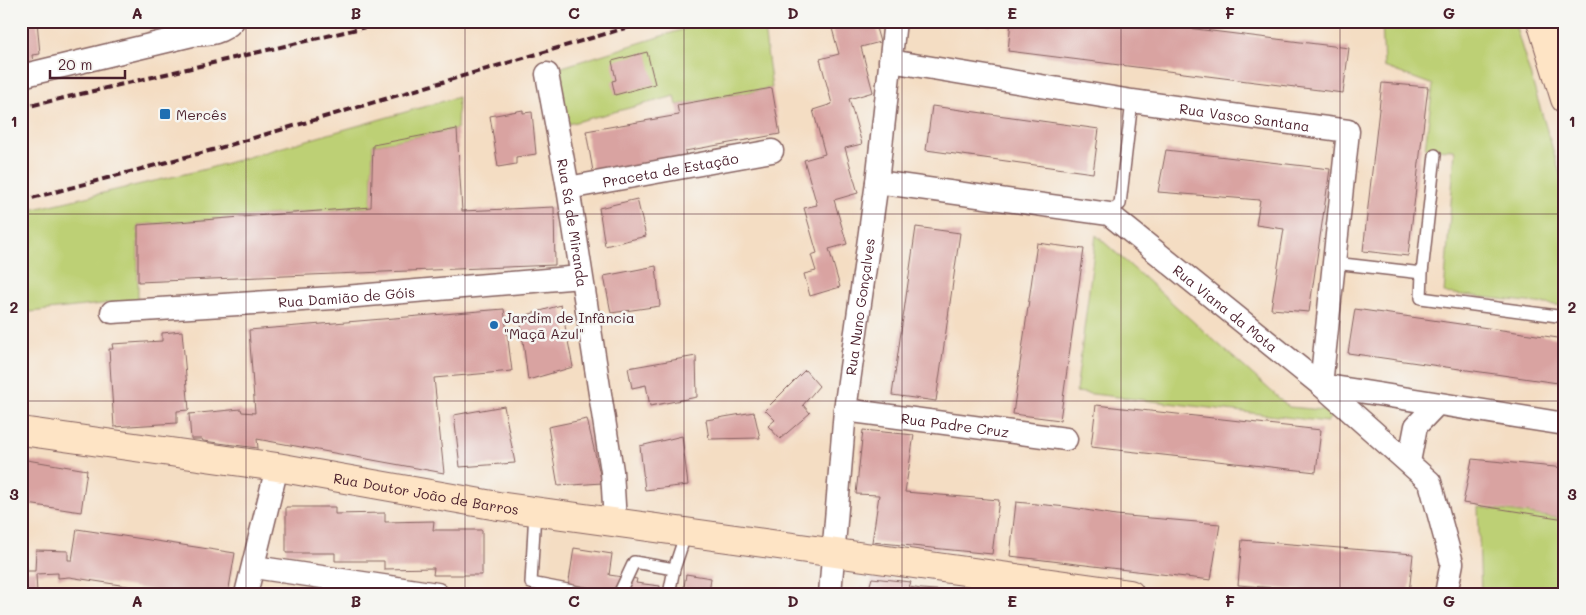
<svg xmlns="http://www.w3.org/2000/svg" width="1586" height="615" viewBox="0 0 1586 615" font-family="Mali,sans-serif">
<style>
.green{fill:#bdd074;stroke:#847850}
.building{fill:#d9a3a1}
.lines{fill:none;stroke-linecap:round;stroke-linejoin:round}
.lane-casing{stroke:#866260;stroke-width:14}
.street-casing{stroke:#866260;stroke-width:25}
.secondary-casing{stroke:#866260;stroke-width:30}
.lane{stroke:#fff;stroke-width:11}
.street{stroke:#fff;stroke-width:22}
.secondary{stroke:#fee4c5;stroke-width:28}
.rail{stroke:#4a1f2b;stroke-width:4;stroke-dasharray:8 4;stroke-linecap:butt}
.grid{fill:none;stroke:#4a1f2b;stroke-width:1;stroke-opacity:0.55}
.poi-dot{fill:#1f6fb2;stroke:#f6f6f2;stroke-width:2}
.labels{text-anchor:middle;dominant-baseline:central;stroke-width:5;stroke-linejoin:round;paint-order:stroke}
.poi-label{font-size:14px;fill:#4a1f2b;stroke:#f6f6f2;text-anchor:start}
.street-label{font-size:14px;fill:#4a1f2b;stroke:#f6f6f2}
.neatline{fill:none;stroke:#4a1f2b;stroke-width:2}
.grid-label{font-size:16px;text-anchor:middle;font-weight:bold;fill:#4a1f2b}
</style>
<rect width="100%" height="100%" fill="#f6f6f2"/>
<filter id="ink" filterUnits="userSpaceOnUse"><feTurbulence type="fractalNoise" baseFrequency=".02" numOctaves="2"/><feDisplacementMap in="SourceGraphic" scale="10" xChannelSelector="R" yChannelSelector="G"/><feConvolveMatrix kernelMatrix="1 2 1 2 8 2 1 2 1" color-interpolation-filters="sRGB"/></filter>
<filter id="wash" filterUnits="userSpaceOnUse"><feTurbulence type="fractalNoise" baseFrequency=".0096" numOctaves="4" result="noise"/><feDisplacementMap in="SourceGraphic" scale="20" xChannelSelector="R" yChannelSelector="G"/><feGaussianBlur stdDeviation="1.12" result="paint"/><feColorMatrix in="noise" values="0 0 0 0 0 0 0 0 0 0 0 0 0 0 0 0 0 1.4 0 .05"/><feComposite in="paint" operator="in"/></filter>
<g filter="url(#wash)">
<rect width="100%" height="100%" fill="#f4ddc3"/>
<path class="green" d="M710,21H763L772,88L677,105L675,96L568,124L559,68Z
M1382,21H1514L1565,190V306L1444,293L1455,150L1425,149L1433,85L1384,67Z
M458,97L457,129L373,145L371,207L138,225V300L21,313V212L206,169Z
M1096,235L1289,407L1335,411L1327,422L1076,392Z
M1478,507L1565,519V594H1481Z"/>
<g id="blocks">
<path class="building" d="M21,21H37L40,54L32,55L33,64L21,65Z
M830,21H874L880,42L861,47L873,92L849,99L862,144L845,148L858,193L834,200L847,244L829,249L840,287L810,296L804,274L816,271L811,255L817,253L804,208L817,205L804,160L825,154L813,110L832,104L820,59L839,54Z
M966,21H992L991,26Z
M1011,21H1131L1349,48L1343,93L1008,51Z
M647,52L655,84L615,95L612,81L616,80L612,61Z
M1382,83L1428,87L1408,256L1363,251Z
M772,88L780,134L685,151L687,161L594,177L586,131L679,115L677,105Z
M932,106L1099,129L1093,173L926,150Z
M523,110V113L532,112L536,154L516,157V164L498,167L490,116Z
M457,129L462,211L554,207L555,265L138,282V225L371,207L373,145Z
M1166,150L1330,169L1309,312L1271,309L1284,229L1256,225L1260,200L1158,192Z
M637,199L646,236L605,246L599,208Z
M916,227L960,233L936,401L892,395Z
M1037,243L1084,249L1060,420L1013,414Z
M656,266L660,306L611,313L604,276Z
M561,305L573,367L528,380L520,317Z
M504,309L512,371L434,378L444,473L257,439L258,448L203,441L202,439H191L189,414L241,409L242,412L255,413L249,330Z
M1355,309L1565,339V384L1348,353Z
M182,331L189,410L177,411V423L114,427L109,349H113L112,344L162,341V333Z
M696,356L697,397L650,406L646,385L632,388L628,368Z
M805,370L819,386L803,405L810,413L780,439L768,426L775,420L765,410Z
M1096,405L1321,430L1316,472L1091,447Z
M504,406L515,463L460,467L454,415Z
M754,412L760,438L709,439L706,420Z
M587,419L602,483L558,486L548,427Z
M863,430L914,435L905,492L999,500L992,554L872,542L879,495L856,494Z
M682,436L688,485L645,490L640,446Z
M21,459L87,470L81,512L21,503Z
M1472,459L1565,468V519L1463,503Z
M1016,502L1067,507L1116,515L1220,524L1211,580L1010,556Z
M286,507H335V514L385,513V522L434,521L433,530H482V575H433L434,568L384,569V561H335V553H286Z
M77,529L235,553L228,594H178L69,577L58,578V573L36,574L37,594H21V567L26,566V571H35L36,550L68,551V560H72Z
M1242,540L1413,554L1409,594H1347L1238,585Z
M574,548L612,554L609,575L637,579L636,583L660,586L659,594H567Z
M686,574L711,578L709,594H683Z
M872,578L911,582L909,587L921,589L992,594H857L861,586L869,588Z"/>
</g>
</g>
<g filter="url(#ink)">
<use href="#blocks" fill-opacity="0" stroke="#866260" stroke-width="1"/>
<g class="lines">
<defs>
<path id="lane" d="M1109,214L1120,204L1132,101
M1334,263L1422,273L1435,155
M1422,273L1421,298L1565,317
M535,511L531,583L588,594
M619,594L634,562L674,569L686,533
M669,594L674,569"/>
<g id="street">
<path id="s1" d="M890,61L1132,101L1348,131L1321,385L1565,424"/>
<path id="s2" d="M547,74L568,188L612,471L615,522"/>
<path d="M21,76L192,35C207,34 222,34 233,21"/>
<path id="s3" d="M877,182L1109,214L1321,385L1430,482L1452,563L1446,594"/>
<path id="s4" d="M568,188L772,151"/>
<path id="s5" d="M112,312L333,298L581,277"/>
<path id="s6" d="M845,410L1066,439"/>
<path d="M1409,462L1416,426L1437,404"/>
<path d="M254,567L437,594"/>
<path d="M246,594L277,467"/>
<path id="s7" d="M830,594L845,410L877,182L895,21"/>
</g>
<g id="secondary">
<path d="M1541,21L1565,99"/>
<path id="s8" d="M21,431L277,467L498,506L1130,594"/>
</g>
</defs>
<use href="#lane" class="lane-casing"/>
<use href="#street" class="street-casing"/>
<use href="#secondary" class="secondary-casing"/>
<use href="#lane" class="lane"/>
<use href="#street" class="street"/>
<use href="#secondary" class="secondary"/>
<path class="rail" d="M21,108L391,21
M21,201L216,149L649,21"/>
</g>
</g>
<path class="grid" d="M246,21V594M465,21V594M684,21V594M902,21V594M1121,21V594M1340,21V594M21,214H1565M21,401H1565"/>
<g class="poi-dot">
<rect x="159" y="108" width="12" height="12" rx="2.5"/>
<circle cx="494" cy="325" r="5"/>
</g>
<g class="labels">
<g class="poi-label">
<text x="176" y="114">Mercês</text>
<text x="504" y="317">Jardim de Infância<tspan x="504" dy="16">"Maçã Azul"</tspan></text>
</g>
<g class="street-label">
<text stroke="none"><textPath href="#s1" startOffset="359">Rua Vasco Santana</textPath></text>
<text stroke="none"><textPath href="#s4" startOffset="104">Praceta de Estação</textPath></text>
<text stroke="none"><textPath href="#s2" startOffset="151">Rua Sá de Miranda</textPath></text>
<text stroke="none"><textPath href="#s5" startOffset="235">Rua Damião de Góis</textPath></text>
<text stroke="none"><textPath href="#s7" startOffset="289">Rua Nuno Gonçalves</textPath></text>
<text stroke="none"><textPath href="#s3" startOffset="384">Rua Viana da Mota</textPath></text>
<text stroke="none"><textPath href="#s6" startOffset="111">Rua Padre Cruz</textPath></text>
<text stroke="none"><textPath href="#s8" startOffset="410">Rua Doutor João de Barros</textPath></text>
</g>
</g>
<rect width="1586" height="615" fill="none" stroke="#f6f6f2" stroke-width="55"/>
<path d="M50 70v8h75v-8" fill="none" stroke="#4a1f2b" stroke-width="2.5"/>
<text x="58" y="70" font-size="15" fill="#4a1f2b" stroke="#f6f6f2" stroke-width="4" paint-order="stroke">20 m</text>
<rect x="28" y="28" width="1530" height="560" class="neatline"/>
<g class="grid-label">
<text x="137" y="19">A</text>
<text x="356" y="19">B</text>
<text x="574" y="19">C</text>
<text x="793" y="19">D</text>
<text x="1012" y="19">E</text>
<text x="1230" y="19">F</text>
<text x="1449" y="19">G</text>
<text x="14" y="127">1</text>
<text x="1572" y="127">1</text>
<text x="14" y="313">2</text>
<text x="1572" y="313">2</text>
<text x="14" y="500">3</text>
<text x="1572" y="500">3</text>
<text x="137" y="607">A</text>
<text x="356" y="607">B</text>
<text x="574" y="607">C</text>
<text x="793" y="607">D</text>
<text x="1012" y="607">E</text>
<text x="1230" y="607">F</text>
<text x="1449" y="607">G</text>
</g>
</svg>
